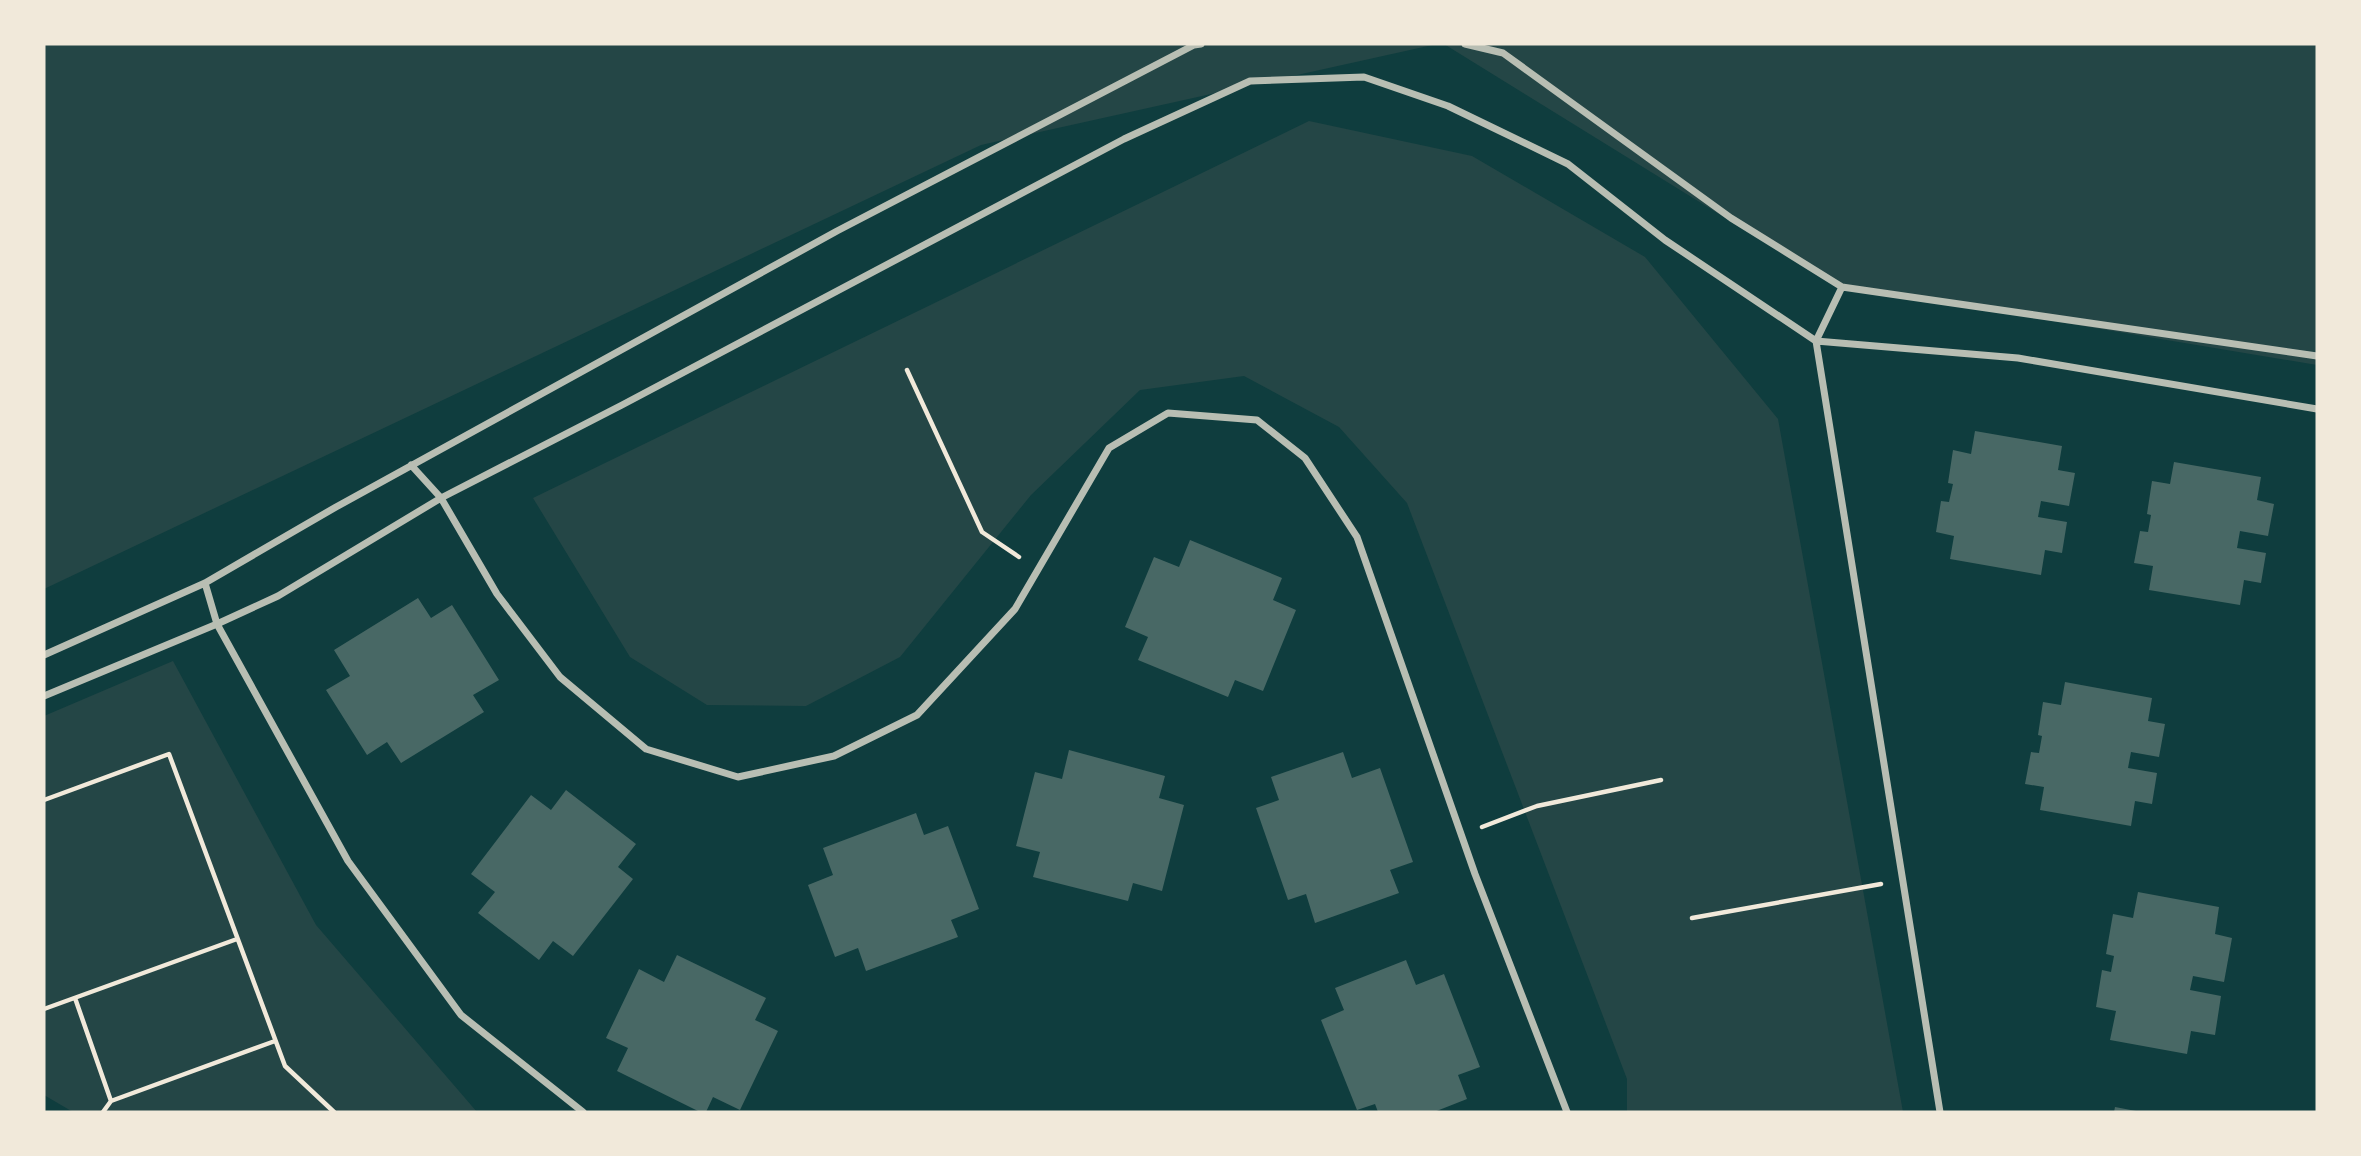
<svg xmlns="http://www.w3.org/2000/svg" width="2361" height="1156" viewBox="0 0 2361 1156" font-family="'Fira Sans',sans-serif">
<style>
.green{fill:#244646}
.building{fill:#486865}
.lines{fill:none;stroke-linecap:round;stroke-linejoin:round}
.path{stroke:#f1e9da;stroke-width:4.5}
.minor{stroke:#b8beb3;stroke-width:7}
</style>
<rect width="100%" height="100%" fill="#0f3d3e"/>
<path class="green" d="M44,44H1437L981,145L44,589Z
M1444,44H2317V365L1832,284Z
M1309,121L1472,156L1645,257L1778,419L1903,1112H1627V1079L1407,503L1339,427L1244,376L1140,390L1031,495L900,657L806,706L707,705L630,657L533,498Z
M173,661L316,925L477,1112H73L44,1095V716Z"/>
<path class="building" d="M1975,431L2062,446L2058,470L2075,473L2069,506L2041,501L2038,517L2067,522L2062,553L2045,550L2041,575L1950,559L1954,536L1936,532L1941,501L1949,502L1953,484L1948,483L1953,450L1971,454Z
M2174,462L2261,477L2257,500L2274,504L2268,536L2240,531L2237,548L2266,553L2261,583L2244,580L2240,605L2149,590L2153,566L2134,563L2140,531L2148,532L2151,515L2147,514L2152,481L2170,484Z
M1190,540L1282,578L1273,600L1296,610L1263,691L1235,680L1228,697L1138,660L1148,637L1125,627L1154,557L1179,567Z
M418,598L431,618L452,605L499,680L473,695L484,712L401,763L387,742L367,755L326,690L350,676L334,650Z
M2065,682L2152,698L2148,721L2165,724L2159,757L2131,752L2128,768L2157,773L2152,804L2135,801L2131,826L2040,810L2044,787L2025,784L2031,752L2039,753L2042,736L2038,735L2043,702L2061,705Z
M1069,750L1165,776L1159,798L1184,805L1162,891L1133,883L1128,901L1033,877L1040,852L1016,846L1035,772L1062,779Z
M1343,752L1352,778L1380,768L1413,862L1390,870L1399,893L1315,923L1306,894L1288,900L1256,808L1279,800L1271,777Z
M566,790L636,844L618,867L633,879L573,956L553,941L539,960L478,913L495,892L471,874L531,795L551,810Z
M916,813L924,835L948,826L979,909L951,920L958,937L866,971L858,948L835,957L808,885L833,875L823,848Z
M2138,892L2219,907L2215,934L2232,938L2224,982L2193,976L2190,990L2221,996L2215,1035L2191,1031L2187,1054L2110,1040L2116,1011L2096,1007L2102,970L2111,972L2114,956L2106,954L2113,914L2133,918Z
M677,955L766,998L755,1020L778,1031L740,1110L713,1097L706,1112H700L617,1071L628,1048L606,1038L639,969L664,982Z
M1406,960L1416,985L1444,974L1480,1067L1458,1075L1467,1099L1434,1112H1378L1375,1104L1357,1110L1321,1020L1344,1010L1335,988Z
M2115,1107L2136,1111L2135,1112H2114Z"/>
<g class="lines">
<path class="path" d="M907,370L982,532L1019,557
M44,800L169,754L285,1066L334,1112
M1482,827L1537,806L1661,780
M1692,918L1881,884
M75,998L111,1101L103,1112
M44,1009L237,939
M111,1101L275,1041"/>
<path class="minor" d="M1465,44L1503,53L1731,218L1842,287L2317,356
M1842,287L1816,341L1940,1112
M411,465L441,498L497,594L560,677L646,749L738,777L834,756L917,715L1015,609L1109,448L1168,413L1257,420L1305,458L1357,537L1475,874L1567,1112
M205,583L217,624L348,861L461,1015L583,1112
M44,655L205,583L336,507L837,231L1194,45L1201,44
M44,696L217,624L278,596L441,498L622,405L1124,139L1250,81L1364,77L1448,106L1568,164L1665,240L1816,341L2018,358L2317,409"/>
</g>
<rect width="2361" height="1156" fill="none" stroke="#f1e9da" stroke-width="91"/>
</svg>
